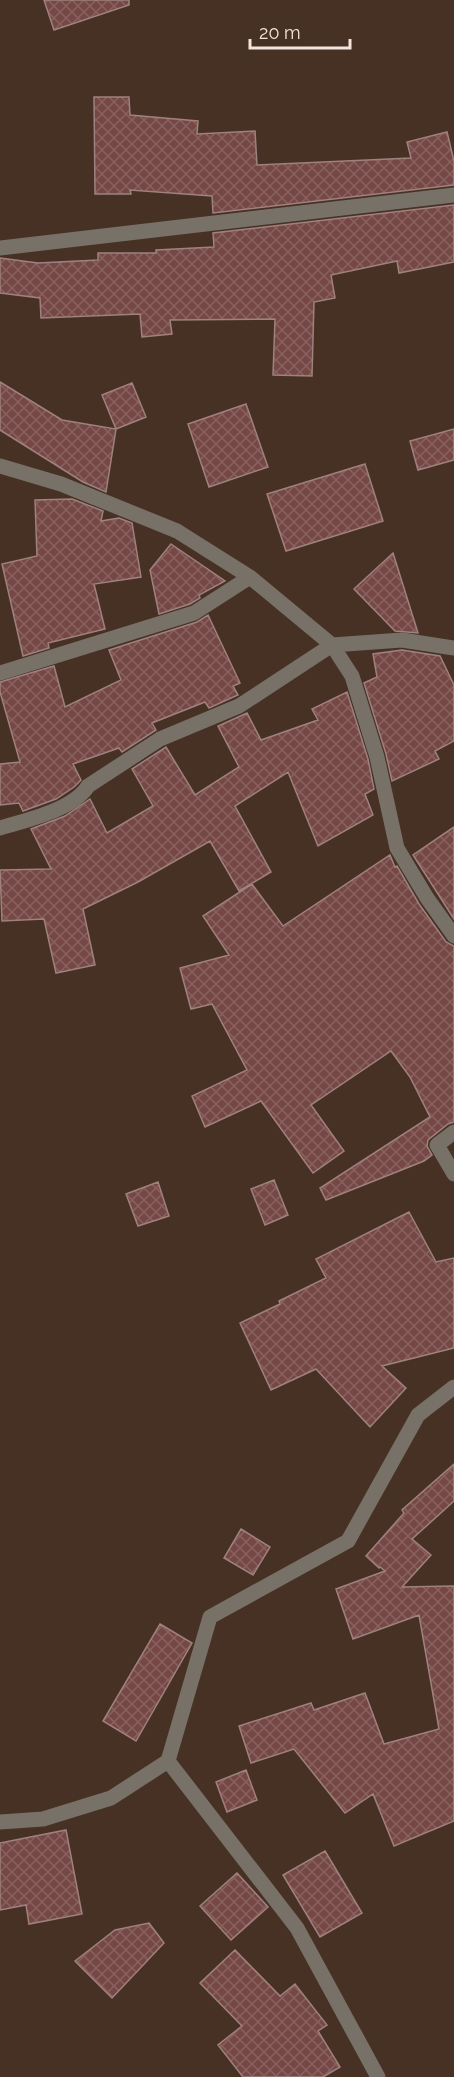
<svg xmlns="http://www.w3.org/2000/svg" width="454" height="2077" viewBox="0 0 454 2077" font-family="Raleway,sans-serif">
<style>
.building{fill:url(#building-cross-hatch);stroke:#9f817f;stroke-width:1.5}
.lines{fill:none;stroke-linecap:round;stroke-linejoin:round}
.minor{stroke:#777167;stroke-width:15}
</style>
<defs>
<pattern id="building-cross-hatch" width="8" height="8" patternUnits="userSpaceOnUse" patternTransform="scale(1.5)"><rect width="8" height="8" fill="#754846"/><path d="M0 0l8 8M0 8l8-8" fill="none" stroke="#896260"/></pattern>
</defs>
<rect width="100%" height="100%" fill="#463124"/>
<path class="building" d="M44,0H129V5L54,30Z
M94,97H129L130,115L198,121L197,134L255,131L257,165L411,158L407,142L447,132L454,161V185L213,213L212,196L130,190L131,194H95Z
M454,205V262L399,273L397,261L331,275L335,298L314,302L312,376L273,375L275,319L170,320L172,334L142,337L140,314L41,318L40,298L0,293V258L38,263L98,260V253H156V250L214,247L213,233Z
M0,382L62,420L116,429L106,492L83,482L0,430Z
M132,383L146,417L116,429L102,395Z
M246,404L268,467L209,487L188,424Z
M454,429V460L418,470L410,441Z
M365,464L383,521L286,551L267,494Z
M72,499L103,511L101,521L119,518L132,523L141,577L94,584L105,629L48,643L49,648L23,656L2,564L37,556L35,500Z
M171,544L225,581L199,595L200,598L190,604L159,614L150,570Z
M393,553L418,633L395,631L354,589Z
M208,615L240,683L233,686L238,695L209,708L205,702L152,723L156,730L122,752L119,748L73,764L81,780L74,787L56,799L23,811L19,803L0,805V764L20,762L0,692V682L54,666L65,707L121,680L109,650L197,622Z
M402,650L440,656L454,685V741L435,751L439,759L392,781L386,754L364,683L377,677L373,654Z
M347,692L368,759L374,789L365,794L373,815L318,846L288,772L235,806L271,872L239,891L210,841L138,882L83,909L95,965L56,973L44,919L2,921L0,870L51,869L31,829L65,816L90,799L107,833L153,806L132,769L166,747L195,795L239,767L218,726L247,713L261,740L318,720L312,709Z
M454,827V919L413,855Z
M390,855L395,867L397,866L419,904L446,942L454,946V1122L448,1124L428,1140L427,1146L432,1155L424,1161L326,1200L320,1188L430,1117L410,1077L391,1051L311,1105L344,1151L313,1173L261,1101L205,1127L192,1096L247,1070L212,1004L191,1009L180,968L229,955L203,916L252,884L283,926Z
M274,1180L288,1215L265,1225L251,1189Z
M158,1182L169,1216L138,1226L126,1194Z
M409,1212L436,1262L454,1258V1348L382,1366L406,1388L370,1427L316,1369L271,1390L240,1323L280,1304L279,1301L326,1278L316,1259Z
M454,1464V1501L412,1539L431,1555L402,1587L454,1586V1821L394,1846L373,1794L345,1813L294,1749L251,1763L239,1726L311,1703L314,1710L365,1693L384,1744L439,1729L419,1615L353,1639L336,1589L385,1571L380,1567L379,1568L366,1556L404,1513L402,1510Z
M241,1529L270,1547L253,1575L224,1558Z
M160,1624L192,1643L136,1741L103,1721Z
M246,1770L257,1800L227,1812L216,1782Z
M66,1830L82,1914L29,1924L26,1905L0,1910V1843Z
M325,1851L362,1913L320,1937L283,1875Z
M237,1873L268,1907L231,1940L200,1906Z
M149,1923L164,1943L112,1998L75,1961L115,1930Z
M235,1950L280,1996L295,1984L327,2025L318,2031L340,2067L323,2077H243L218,2045L242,2026L200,1983Z"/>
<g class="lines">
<path class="minor" d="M0,248L454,195
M0,466L61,484L177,531L250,577L332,645L352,676L377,757L397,848L427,898L454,936
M0,673L194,613L250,577
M0,828C27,820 73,810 88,786L160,739L239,706L332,645L402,640L454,648
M454,1132L437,1145L454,1174
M168,1761L297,1928L378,2077
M0,1822L43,1819L111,1798L168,1761L210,1617L348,1541L418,1415L454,1387"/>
</g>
<path d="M250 39v9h100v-9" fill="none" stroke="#f3e5dd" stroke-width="3"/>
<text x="259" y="39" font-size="18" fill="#f3e5dd" stroke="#463124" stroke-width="4.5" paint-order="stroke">20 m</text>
</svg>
